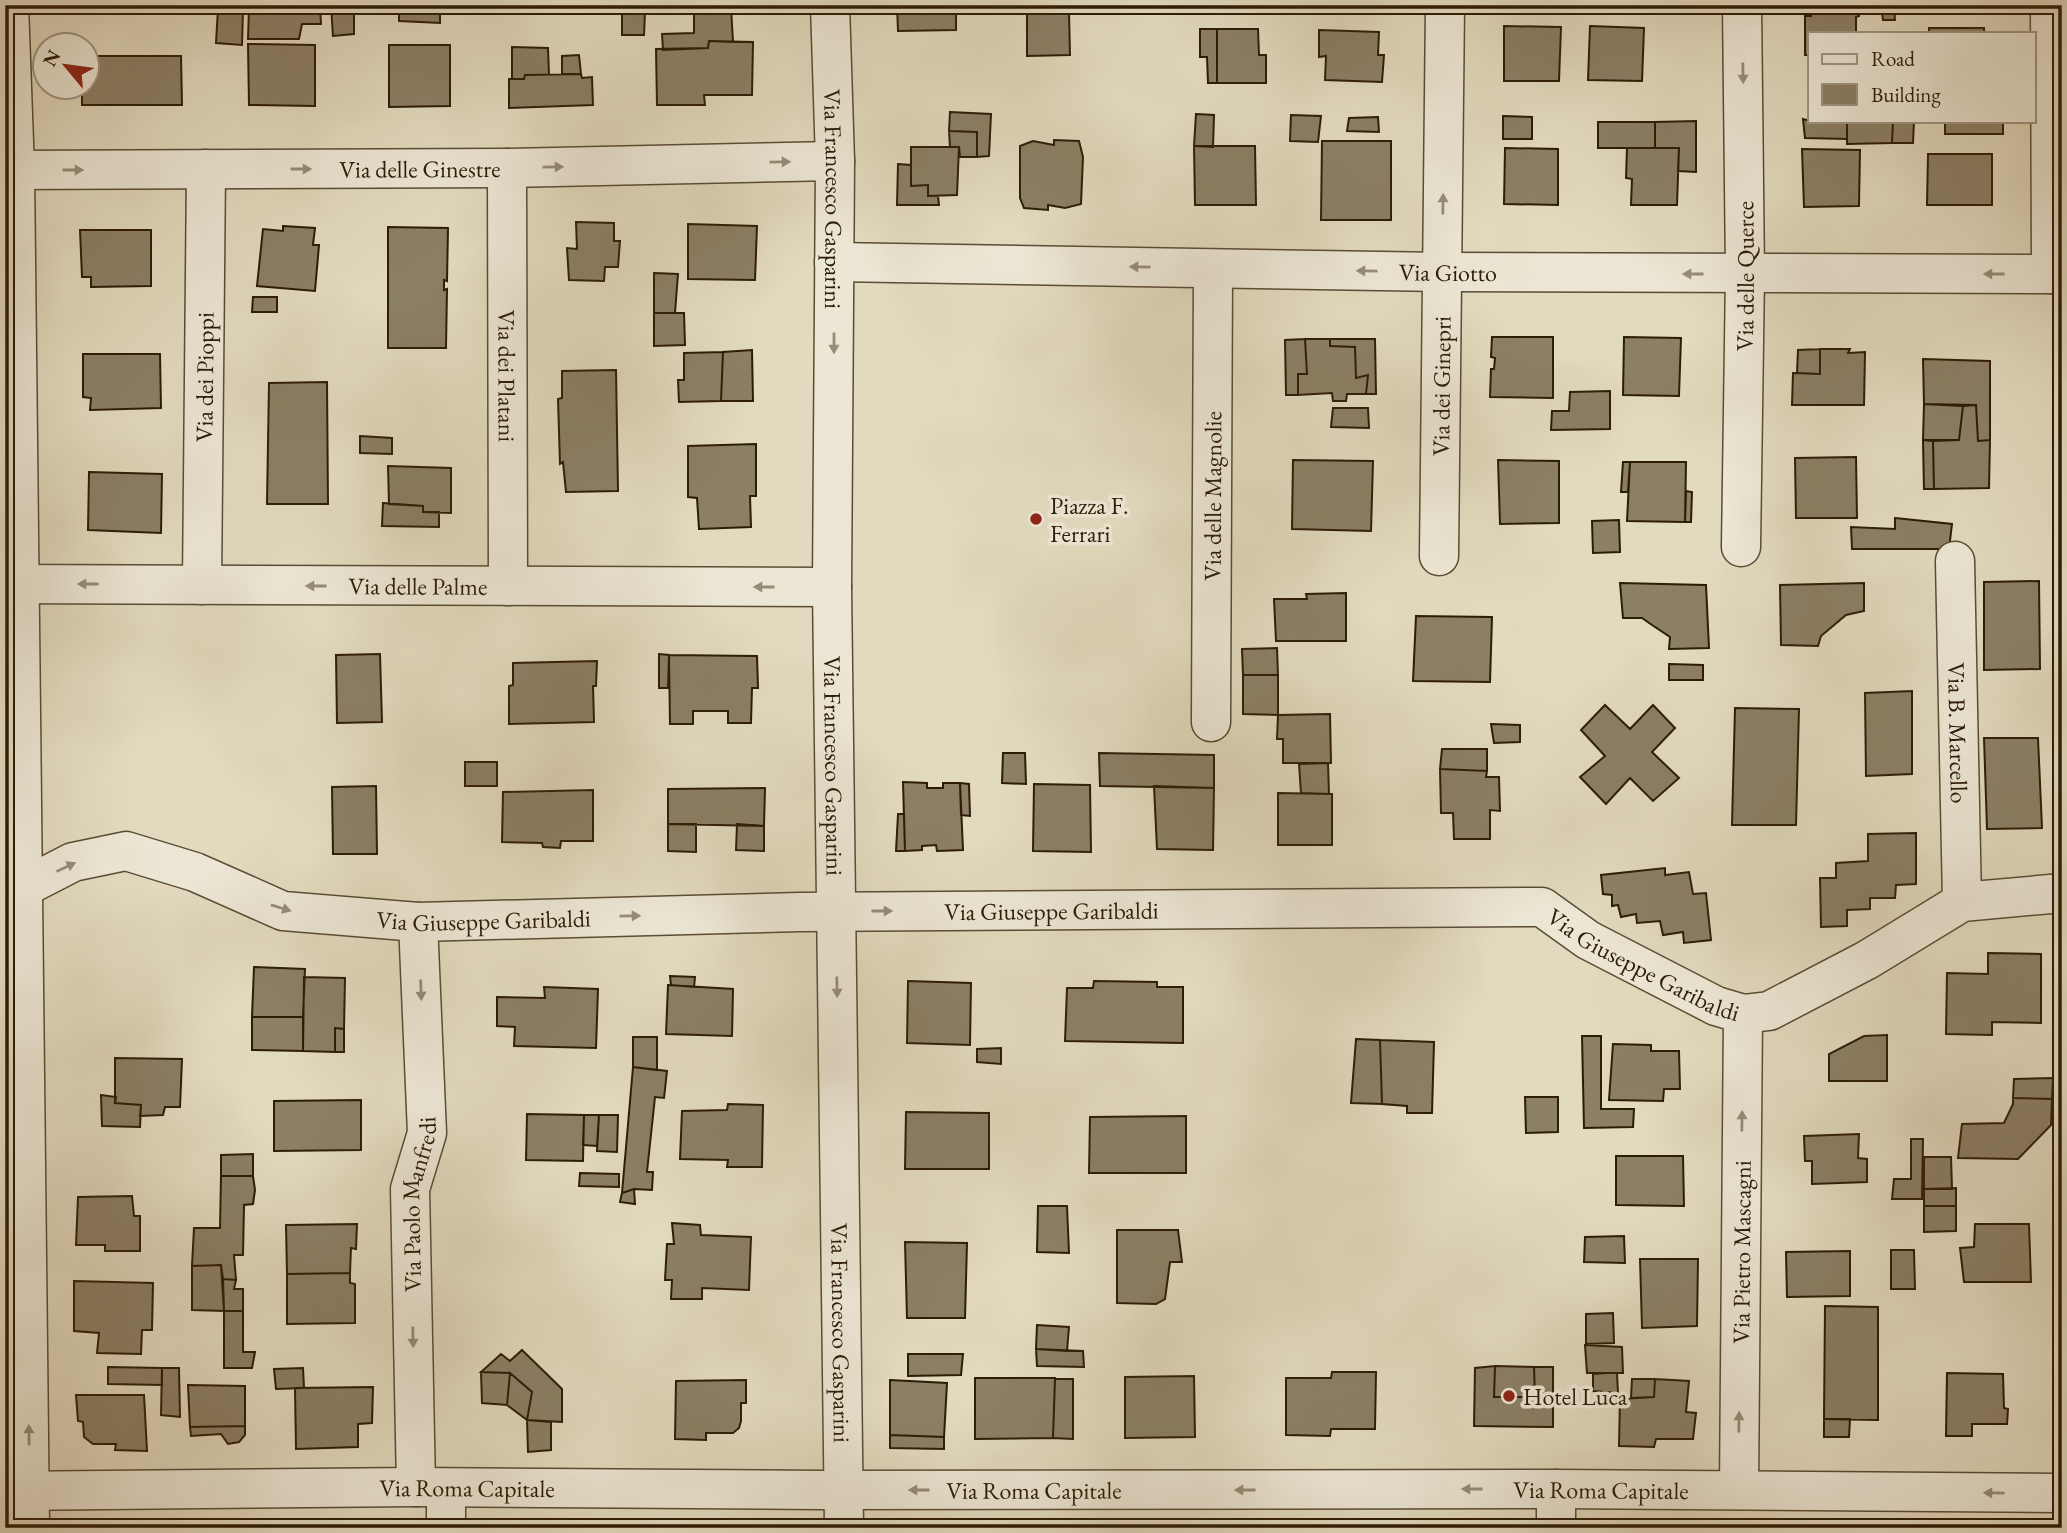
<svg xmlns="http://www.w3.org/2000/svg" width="2067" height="1533" viewBox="0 0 2067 1533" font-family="'EB Garamond',serif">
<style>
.building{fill:#8b7f66;stroke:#2d1c06;stroke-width:2}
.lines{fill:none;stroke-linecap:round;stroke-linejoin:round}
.minor-casing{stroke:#5a4c34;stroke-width:41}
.minor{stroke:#ece7d5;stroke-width:38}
.oneway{fill:#968c78}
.poi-dot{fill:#8f2418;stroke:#ece7d5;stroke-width:2.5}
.labels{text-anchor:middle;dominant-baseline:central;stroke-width:7;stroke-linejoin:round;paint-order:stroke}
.street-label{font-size:24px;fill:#2d1c06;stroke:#ece7d5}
.poi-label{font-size:24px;fill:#2d1c06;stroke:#ece7d5;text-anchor:start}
</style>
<rect width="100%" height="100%" fill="#e2dabf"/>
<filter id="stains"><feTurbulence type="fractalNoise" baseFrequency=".00286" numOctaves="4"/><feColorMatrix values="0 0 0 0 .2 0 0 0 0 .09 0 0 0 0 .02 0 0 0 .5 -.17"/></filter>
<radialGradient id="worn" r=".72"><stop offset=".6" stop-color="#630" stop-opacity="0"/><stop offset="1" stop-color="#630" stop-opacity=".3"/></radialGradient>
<path class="building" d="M331,5H354V34L333,36Z
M399,5L440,6V23L399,21Z
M897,5H956V30L898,31Z
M1027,5H1081V12H1069L1070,55L1027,56Z
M1811,5H1859V16L1856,17V33H1810V55H1805V16H1811Z
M1881,5H1894L1895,20H1883Z
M694,6L731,7L733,42L709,41L708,48L663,50L662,34L694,33Z
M218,8L243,9L242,45L216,43Z
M249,8H320L321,24H302L299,39H248Z
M622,11L645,12L644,35H622Z
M1504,26L1561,27L1559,81H1504Z
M1590,26L1644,28L1642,81L1588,80Z
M1929,28H1984V33H1929Z
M1200,29H1217V83H1208L1207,57H1200Z
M1217,29H1258L1259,55H1266V83H1217Z
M1319,30L1379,32L1378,55H1384L1382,82L1325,80L1326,56L1319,57Z
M709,41L753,42L752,95H704L705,105H657L656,49L708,48Z
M248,44L315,45V106L249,105Z
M389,45H450V106L389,107Z
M512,47L548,48L549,75H525L524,79H512Z
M579,55L581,74H562V56Z
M88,56H181L182,105H82V88H88Z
M581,74L582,78L592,77L593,105L509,108V79H524L525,75Z
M950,112L991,114L989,156L977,157V132L949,131Z
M1196,114L1214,115L1213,147L1194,146Z
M1291,115L1321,116L1318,142L1290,141Z
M1503,116L1532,117V139H1503Z
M1378,117L1379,132L1347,131L1349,118Z
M1803,119L1810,121H1847V139L1805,138Z
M1696,121V172L1678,171L1679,148H1655V122Z
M1847,121H1893L1892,143L1847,144Z
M1893,121H1914L1913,143H1892Z
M1945,121H2003V134H1945Z
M1598,122H1655V148H1598Z
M949,131L977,132V157H960L959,147H950Z
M1054,140L1079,141L1083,157L1081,204L1065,208L1048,205V210L1024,208L1020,198V146L1033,141L1054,145Z
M1322,141H1391V220H1321Z
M1194,146H1255L1256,205H1195Z
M911,147H959L957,195L928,196V185L911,186Z
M1505,148L1558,149V205L1504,204Z
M1627,148H1679L1677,205H1631L1632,179L1626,178Z
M1802,149L1860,150L1859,206L1804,207Z
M1928,154H1992V205H1927Z
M898,164L911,165V186L928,185V196H938L939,205H897Z
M576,222L614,223V241H620L618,267H605L604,281L569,280L567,248L577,249Z
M688,224L757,226L755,280L688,279Z
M283,226L315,228L313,245H319L315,291L257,286L263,229L283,231Z
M388,227L448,228L447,281L444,280V290L447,289L446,348H388Z
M80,230H151V286L91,287V277H82Z
M654,273L678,274L675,313H654Z
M253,297H277V312H252Z
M654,313H684L685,345L654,346Z
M1492,337H1553V398L1490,397L1491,369H1494L1495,358L1491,357Z
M1624,337L1681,338L1679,396L1623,395Z
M1305,339L1307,374H1298V395H1286L1285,340Z
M1305,339H1330V346L1355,347L1356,378L1368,375L1366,394H1347L1346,401H1333L1332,393L1298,395V374H1307Z
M1330,339H1375L1376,394H1366L1368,375L1356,378L1355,347L1330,346Z
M1820,349V374L1797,373L1798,350Z
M1820,349H1850L1848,353L1865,352L1864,405H1792L1793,373L1820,374Z
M752,350L753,401H721L723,352Z
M723,352L721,401L679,402L678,380H684V353Z
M83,354H160L161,408L90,410L91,398L83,397Z
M1923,359L1990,361V440L1978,441L1976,405L1924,404Z
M616,370L618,491L566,492L563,462L560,464L558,399L562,398V371Z
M327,382L328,504H267L269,383Z
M1610,391V429L1551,430L1552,411H1569L1570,392Z
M1924,404L1963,406L1959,440H1923Z
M1976,405L1978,441L1990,440L1989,488L1934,489L1933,441L1959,440L1963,406Z
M1333,408H1368L1369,428L1331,427Z
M360,436L392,438V454L360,453Z
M1923,440L1933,441L1934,489H1924Z
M756,444V496H750L751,527L699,529L697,498L688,497V446Z
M1856,457L1857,518H1796L1795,458Z
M1293,460L1373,461L1371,531L1292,529Z
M1498,460L1559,461V523L1500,524Z
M1623,462H1630L1628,492H1621Z
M1630,462H1686L1685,522L1627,521Z
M388,466L451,468V513L423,512V506L389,504Z
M89,472L162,474L161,533L88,530Z
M1686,491L1692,492L1691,522H1685Z
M383,503L423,506V512H439V527L382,526Z
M1895,518L1952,524L1949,549H1852L1851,527L1895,529Z
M1619,520L1620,552L1593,553L1592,521Z
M2039,581L2040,669L1984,670V582Z
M1620,583L1706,585L1709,648L1669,649L1670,637L1652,625L1642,618H1623Z
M1864,583V611L1846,615L1821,636L1818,646L1781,645L1780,585Z
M1346,593V641H1276L1274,599H1307L1306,594Z
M1416,616L1492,617L1490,682L1413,681Z
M1277,648L1278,675H1243L1242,649Z
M380,654L382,722L337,723L336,655Z
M659,654L669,655L668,688H659Z
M669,655L757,656L758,688H752L751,723H728V711H693V724H670Z
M597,661L596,686H593L594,722L509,724V686L513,685V663Z
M1669,664L1703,665V680H1669Z
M1243,675H1278V715L1243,714Z
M1912,691V774L1866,776L1865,693Z
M1605,705L1630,729L1653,705L1675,728L1652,752L1679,778L1653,801L1630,778L1606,804L1580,777L1605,756L1581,730Z
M1735,708L1799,709L1796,825H1732Z
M1330,714L1331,763H1283V739H1277L1278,715Z
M1491,724L1520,725V742L1494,743Z
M1984,738H2038L2042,828L1987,829Z
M1442,749H1487V771L1440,769Z
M1003,753H1025L1026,784L1002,783Z
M1099,753L1214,755V788L1100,786Z
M465,762H497V786H465Z
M1328,763L1329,794L1301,793L1299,764Z
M1440,769L1487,771L1486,777H1499L1500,811L1490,810V839H1454L1453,813H1441Z
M903,782L927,783V788H943V783H960L963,850L937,851L936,845L922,846V850L905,851Z
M960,783L969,784L970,816L961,815Z
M1034,784L1090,785L1091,852L1033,851Z
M376,786L377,854H333L332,787Z
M1154,786L1214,788L1213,850L1157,849Z
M765,788L764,826L668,824V789Z
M593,790V841H561L560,848L543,847L542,843L502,842L503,792Z
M1278,793L1332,794V845H1278Z
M898,814H904L905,851H896Z
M668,824H696V852L668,851Z
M737,824L764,826V851L736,850Z
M1916,833V884L1896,885L1895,898H1870V909L1847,910V926L1821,927L1820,878H1836V863L1868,861V834Z
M1665,868V875L1689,872L1693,894L1706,893L1711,940L1684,943L1683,932L1663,935L1660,921L1637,923L1636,914L1621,917L1618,905L1612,906V895L1603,894L1601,875Z
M1988,953L2041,954V1023L1992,1022V1035L1946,1034L1947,973L1988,974Z
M254,967L305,969L303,1017H252Z
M670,976L695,977L694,987L671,985Z
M304,977L345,978L344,1029L335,1028V1052L303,1051Z
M908,981L971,983L970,1045L907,1043Z
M1094,981L1157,982V987H1183V1043L1065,1041L1067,988H1093Z
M668,985L733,989L732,1036L666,1034Z
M544,987L598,989L596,1048L514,1046L515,1027L497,1026V997L545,998Z
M252,1017H303V1051L252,1050Z
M335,1028L344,1029V1052H335Z
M1887,1035V1081H1829V1054L1864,1036Z
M1582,1036H1601V1109H1634L1633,1127L1584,1128Z
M633,1037H657V1070L633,1067Z
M1356,1039L1380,1040L1382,1104L1351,1103Z
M1380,1040L1434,1042L1432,1113H1407V1106L1382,1104Z
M1613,1044L1651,1045V1051H1679L1680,1089H1664L1663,1101L1609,1100Z
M1001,1048V1064L977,1062V1049Z
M115,1058L182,1059L180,1107H165L163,1115L140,1116L141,1105L115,1103Z
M633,1067L667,1071L664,1098L655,1097L647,1172H653L652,1190L634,1189L622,1193Z
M2053,1078L2052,1099L2013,1098L2014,1079Z
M101,1095L116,1097L115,1103L141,1105L140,1127L102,1126Z
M1525,1097H1558V1132L1526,1133Z
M2013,1098L2052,1099L2051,1125L2018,1159L1958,1158L1962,1124L2004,1123L2013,1104Z
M361,1100V1150L274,1151V1101Z
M728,1104L763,1105L762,1167H727L728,1160L680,1159L682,1111L727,1110Z
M906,1112L989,1113V1169H905Z
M527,1114L584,1115L583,1161L526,1160Z
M584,1115H599L597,1146L583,1145Z
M599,1115H618L617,1152L597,1151Z
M1186,1116V1173H1089L1090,1117Z
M1859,1134L1858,1158L1867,1159V1182L1812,1184V1161H1805L1804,1136Z
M1911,1139H1923L1922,1199H1892L1894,1179H1911Z
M253,1154V1176H221V1155Z
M1616,1156H1683L1684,1206L1616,1205Z
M1924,1157H1951L1952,1189H1924Z
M580,1173L619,1174V1187L579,1186Z
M221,1176H253L255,1190L253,1204L244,1205L243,1255H234L236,1280L223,1279L221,1265L192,1266L194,1228H220Z
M1956,1188V1206H1924V1189Z
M634,1189L635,1204L620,1202L622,1193Z
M132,1196L134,1216H140V1251H105V1245H76L78,1197Z
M1038,1206H1067L1069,1253L1037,1252Z
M1924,1206H1956V1231L1924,1232Z
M672,1223L700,1225L701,1235L751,1237L749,1290L702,1288V1299H671L672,1280H665L667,1244H674Z
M357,1224L356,1249L351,1248L350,1273L287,1274L286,1225Z
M1975,1224H2029L2031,1282H1964L1960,1248L1974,1247Z
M1117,1230H1178L1182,1262H1170L1165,1299L1156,1304L1117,1303Z
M1624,1236L1625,1263L1584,1262L1585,1237Z
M905,1242L967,1243L965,1318H907Z
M1891,1250H1914L1915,1289H1891Z
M1850,1251V1296L1787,1297L1786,1252Z
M1640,1259H1698L1697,1326L1642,1328Z
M221,1265L224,1311L192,1310V1266Z
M350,1273V1283L355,1284V1323L287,1324V1274Z
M223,1279L236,1280L234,1289H243V1311H224Z
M74,1281L153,1283L152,1330H142L141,1354L97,1353L99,1333L74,1331Z
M1825,1306L1878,1307V1420L1824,1419Z
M224,1311H243V1352H255L252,1368H224Z
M1613,1313L1614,1343L1586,1344V1314Z
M1037,1325L1069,1327L1067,1351L1036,1349Z
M1585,1345L1622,1347L1623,1373H1587Z
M1036,1349L1083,1351L1084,1367L1037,1366Z
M522,1350L562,1389V1422L527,1420L532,1392L510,1373L481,1372L501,1354L510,1361Z
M908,1354H963L961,1375L908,1376Z
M1495,1366L1534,1367L1535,1397H1494Z
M1495,1366L1494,1397H1535L1534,1367H1553V1427L1474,1426L1475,1368Z
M108,1367L162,1368V1385L108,1384Z
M162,1368H179L180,1417L161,1415Z
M303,1368L304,1388L276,1389L274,1369Z
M481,1372L510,1373L507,1405L482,1403Z
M1332,1372H1376L1375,1429H1331L1330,1436L1286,1435V1378H1331Z
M510,1373L532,1392L527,1420L507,1405Z
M1606,1373H1617L1618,1393L1593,1391V1374Z
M1947,1373L2003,1374L2004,1408L2008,1409L2007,1424H1972V1436H1946Z
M1194,1376L1195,1437L1125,1438V1377Z
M975,1378H1055L1053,1438L975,1439Z
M1055,1379H1073V1439L1053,1438Z
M1632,1379H1655L1654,1397L1631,1398Z
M1655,1379L1689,1381L1686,1412L1696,1413L1693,1439H1656L1654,1447L1619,1446L1620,1399L1654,1397Z
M746,1380V1403H741V1421L739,1428L733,1433H706V1440L675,1439L676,1381Z
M890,1380L947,1383L944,1437L890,1435Z
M188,1385L245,1386V1426L190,1427Z
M373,1387L372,1423L358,1424V1447L296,1449L295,1388Z
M76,1395H144L147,1451L115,1450L116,1444H93L84,1437L83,1422L78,1421Z
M1824,1419H1850L1849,1437H1824Z
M527,1420L551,1422V1450L528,1452Z
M245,1426V1435L239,1442L228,1444L221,1434L191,1436L190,1427Z
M890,1435L944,1437V1449L890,1448Z"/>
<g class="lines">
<defs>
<g id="minor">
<path d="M9,5L15,170L30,1528"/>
<path id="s1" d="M830,5L835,161L832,587L844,1528"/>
<path d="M2050,5L2051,274"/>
<path id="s2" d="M507,168L508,586"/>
<path id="s3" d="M5,170L507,168L835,161"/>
<path id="s4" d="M834,262L1443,272L2062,274"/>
<path id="s5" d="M1741,547L1745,274L1742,5"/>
<path id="s6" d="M1439,556L1445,5"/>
<path id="s7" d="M1955,561L1962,902"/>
<path id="s8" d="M5,584L832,587"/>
<path id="s9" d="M202,585L206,169"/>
<path id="s10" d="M1211,722L1213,269"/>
<path id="s11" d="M5,897L73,862L126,851L195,872L283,911L418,922L800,912L1542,907L1588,940L1716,1006L1743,1014L1769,1011L1867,960L1962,902L2062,893"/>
<path id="s12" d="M416,1487L410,1189L427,1133L418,922"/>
<path d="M446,1489V1528"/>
<path id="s13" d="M1739,1490L1743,1014"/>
<path id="s14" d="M5,1491L416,1487L822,1490L1556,1489L2062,1493"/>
<path d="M1556,1528V1489"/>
</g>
</defs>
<use href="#minor" class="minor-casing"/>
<use href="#minor" class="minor"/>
</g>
<defs><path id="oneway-solid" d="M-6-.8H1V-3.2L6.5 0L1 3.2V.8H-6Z" transform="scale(1.75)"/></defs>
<g class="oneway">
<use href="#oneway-solid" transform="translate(1743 73) rotate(89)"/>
<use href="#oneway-solid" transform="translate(780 162) rotate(-1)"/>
<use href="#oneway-solid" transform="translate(553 167) rotate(-1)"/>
<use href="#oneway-solid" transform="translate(301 169)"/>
<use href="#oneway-solid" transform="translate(73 170)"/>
<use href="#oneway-solid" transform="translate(1443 204) rotate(-89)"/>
<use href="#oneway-solid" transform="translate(1140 267) rotate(-179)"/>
<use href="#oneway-solid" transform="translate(1367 271) rotate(-179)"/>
<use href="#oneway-solid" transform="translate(1693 274) rotate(-180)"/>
<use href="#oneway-solid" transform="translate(1994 274) rotate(180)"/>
<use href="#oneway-solid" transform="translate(834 343) rotate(90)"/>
<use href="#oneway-solid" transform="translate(88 584) rotate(-180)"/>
<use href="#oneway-solid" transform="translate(316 586) rotate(-180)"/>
<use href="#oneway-solid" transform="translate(764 587) rotate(-180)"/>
<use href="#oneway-solid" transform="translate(66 867) rotate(-25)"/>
<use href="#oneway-solid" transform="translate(281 908) rotate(17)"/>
<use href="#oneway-solid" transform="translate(882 911)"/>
<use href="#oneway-solid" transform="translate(630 916) rotate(-1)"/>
<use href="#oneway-solid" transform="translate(837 987) rotate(89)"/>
<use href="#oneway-solid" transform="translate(421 990) rotate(88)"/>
<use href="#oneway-solid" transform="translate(1742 1121) rotate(-89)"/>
<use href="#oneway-solid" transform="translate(413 1337) rotate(89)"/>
<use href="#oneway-solid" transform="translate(1739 1422) rotate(-89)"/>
<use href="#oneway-solid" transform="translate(29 1435) rotate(-91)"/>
<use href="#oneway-solid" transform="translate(1472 1489) rotate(180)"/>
<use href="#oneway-solid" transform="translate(919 1490) rotate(180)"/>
<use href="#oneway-solid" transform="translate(1245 1490) rotate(180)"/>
<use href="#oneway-solid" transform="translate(1994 1493) rotate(-179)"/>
</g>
<g class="poi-dot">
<circle cx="1036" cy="519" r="7"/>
<circle cx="1509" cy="1396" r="7"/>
</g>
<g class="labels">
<g class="street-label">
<text stroke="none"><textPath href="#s3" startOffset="415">Via delle Ginestre</textPath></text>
<text stroke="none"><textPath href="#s1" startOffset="194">Via Francesco Gasparini</textPath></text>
<text stroke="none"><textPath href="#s4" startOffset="614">Via Giotto</textPath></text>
<text stroke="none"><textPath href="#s5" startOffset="271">Via delle Querce</textPath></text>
<text stroke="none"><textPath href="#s9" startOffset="208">Via dei Pioppi</textPath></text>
<text stroke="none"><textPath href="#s2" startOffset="208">Via dei Platani</textPath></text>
<text stroke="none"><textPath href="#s6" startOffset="170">Via dei Ginepri</textPath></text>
<text stroke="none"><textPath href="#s10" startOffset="226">Via delle Magnolie</textPath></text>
<text stroke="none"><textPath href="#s8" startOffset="413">Via delle Palme</textPath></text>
<text stroke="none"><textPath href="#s7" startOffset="172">Via B. Marcello</textPath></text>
<text stroke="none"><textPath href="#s1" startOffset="761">Via Francesco Gasparini</textPath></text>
<text stroke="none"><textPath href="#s11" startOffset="1068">Via Giuseppe Garibaldi</textPath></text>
<text stroke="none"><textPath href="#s11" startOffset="500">Via Giuseppe Garibaldi</textPath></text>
<text stroke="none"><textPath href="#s11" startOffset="1676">Via Giuseppe Garibaldi</textPath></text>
<text stroke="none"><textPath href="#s12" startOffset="284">Via Paolo Manfredi</textPath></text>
<text stroke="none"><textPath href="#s13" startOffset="238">Via Pietro Mascagni</textPath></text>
<text stroke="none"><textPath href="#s1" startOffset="1328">Via Francesco Gasparini</textPath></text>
<text stroke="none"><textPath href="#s14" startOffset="462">Via Roma Capitale</textPath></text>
<text stroke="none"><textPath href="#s14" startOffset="1029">Via Roma Capitale</textPath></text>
<text stroke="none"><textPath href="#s14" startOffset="1596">Via Roma Capitale</textPath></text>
</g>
<g class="poi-label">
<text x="1050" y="505">Piazza F.<tspan x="1050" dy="28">Ferrari</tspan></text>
<text x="1523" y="1396">Hotel Luca</text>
</g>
</g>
<rect width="2067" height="1533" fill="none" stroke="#e2dabf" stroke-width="28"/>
<rect x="7" y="7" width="2053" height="1519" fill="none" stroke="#2d1c06" stroke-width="3.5"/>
<rect x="14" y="14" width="2039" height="1505" fill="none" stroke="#2d1c06" stroke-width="2"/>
<rect x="1808" y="32" width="228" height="91" fill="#ece7d5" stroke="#a09682" stroke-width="2"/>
<rect x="1822" y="54" width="35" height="10" fill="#ece7d5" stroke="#a09682" stroke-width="2"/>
<text x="1871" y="66" font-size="21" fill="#2d1c06">Road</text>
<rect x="1822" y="84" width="35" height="21" fill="#8b7f66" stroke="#a09682" stroke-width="2"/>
<text x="1871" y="102" font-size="21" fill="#2d1c06">Building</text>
<g transform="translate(66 66) rotate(299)"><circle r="33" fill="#ece7d5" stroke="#a09682" stroke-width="2"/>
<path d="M0-5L12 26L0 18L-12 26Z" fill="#8f2418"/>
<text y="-10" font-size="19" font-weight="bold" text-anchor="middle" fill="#2d1c06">N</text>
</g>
<rect width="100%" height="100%" filter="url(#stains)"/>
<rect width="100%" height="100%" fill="url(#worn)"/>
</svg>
